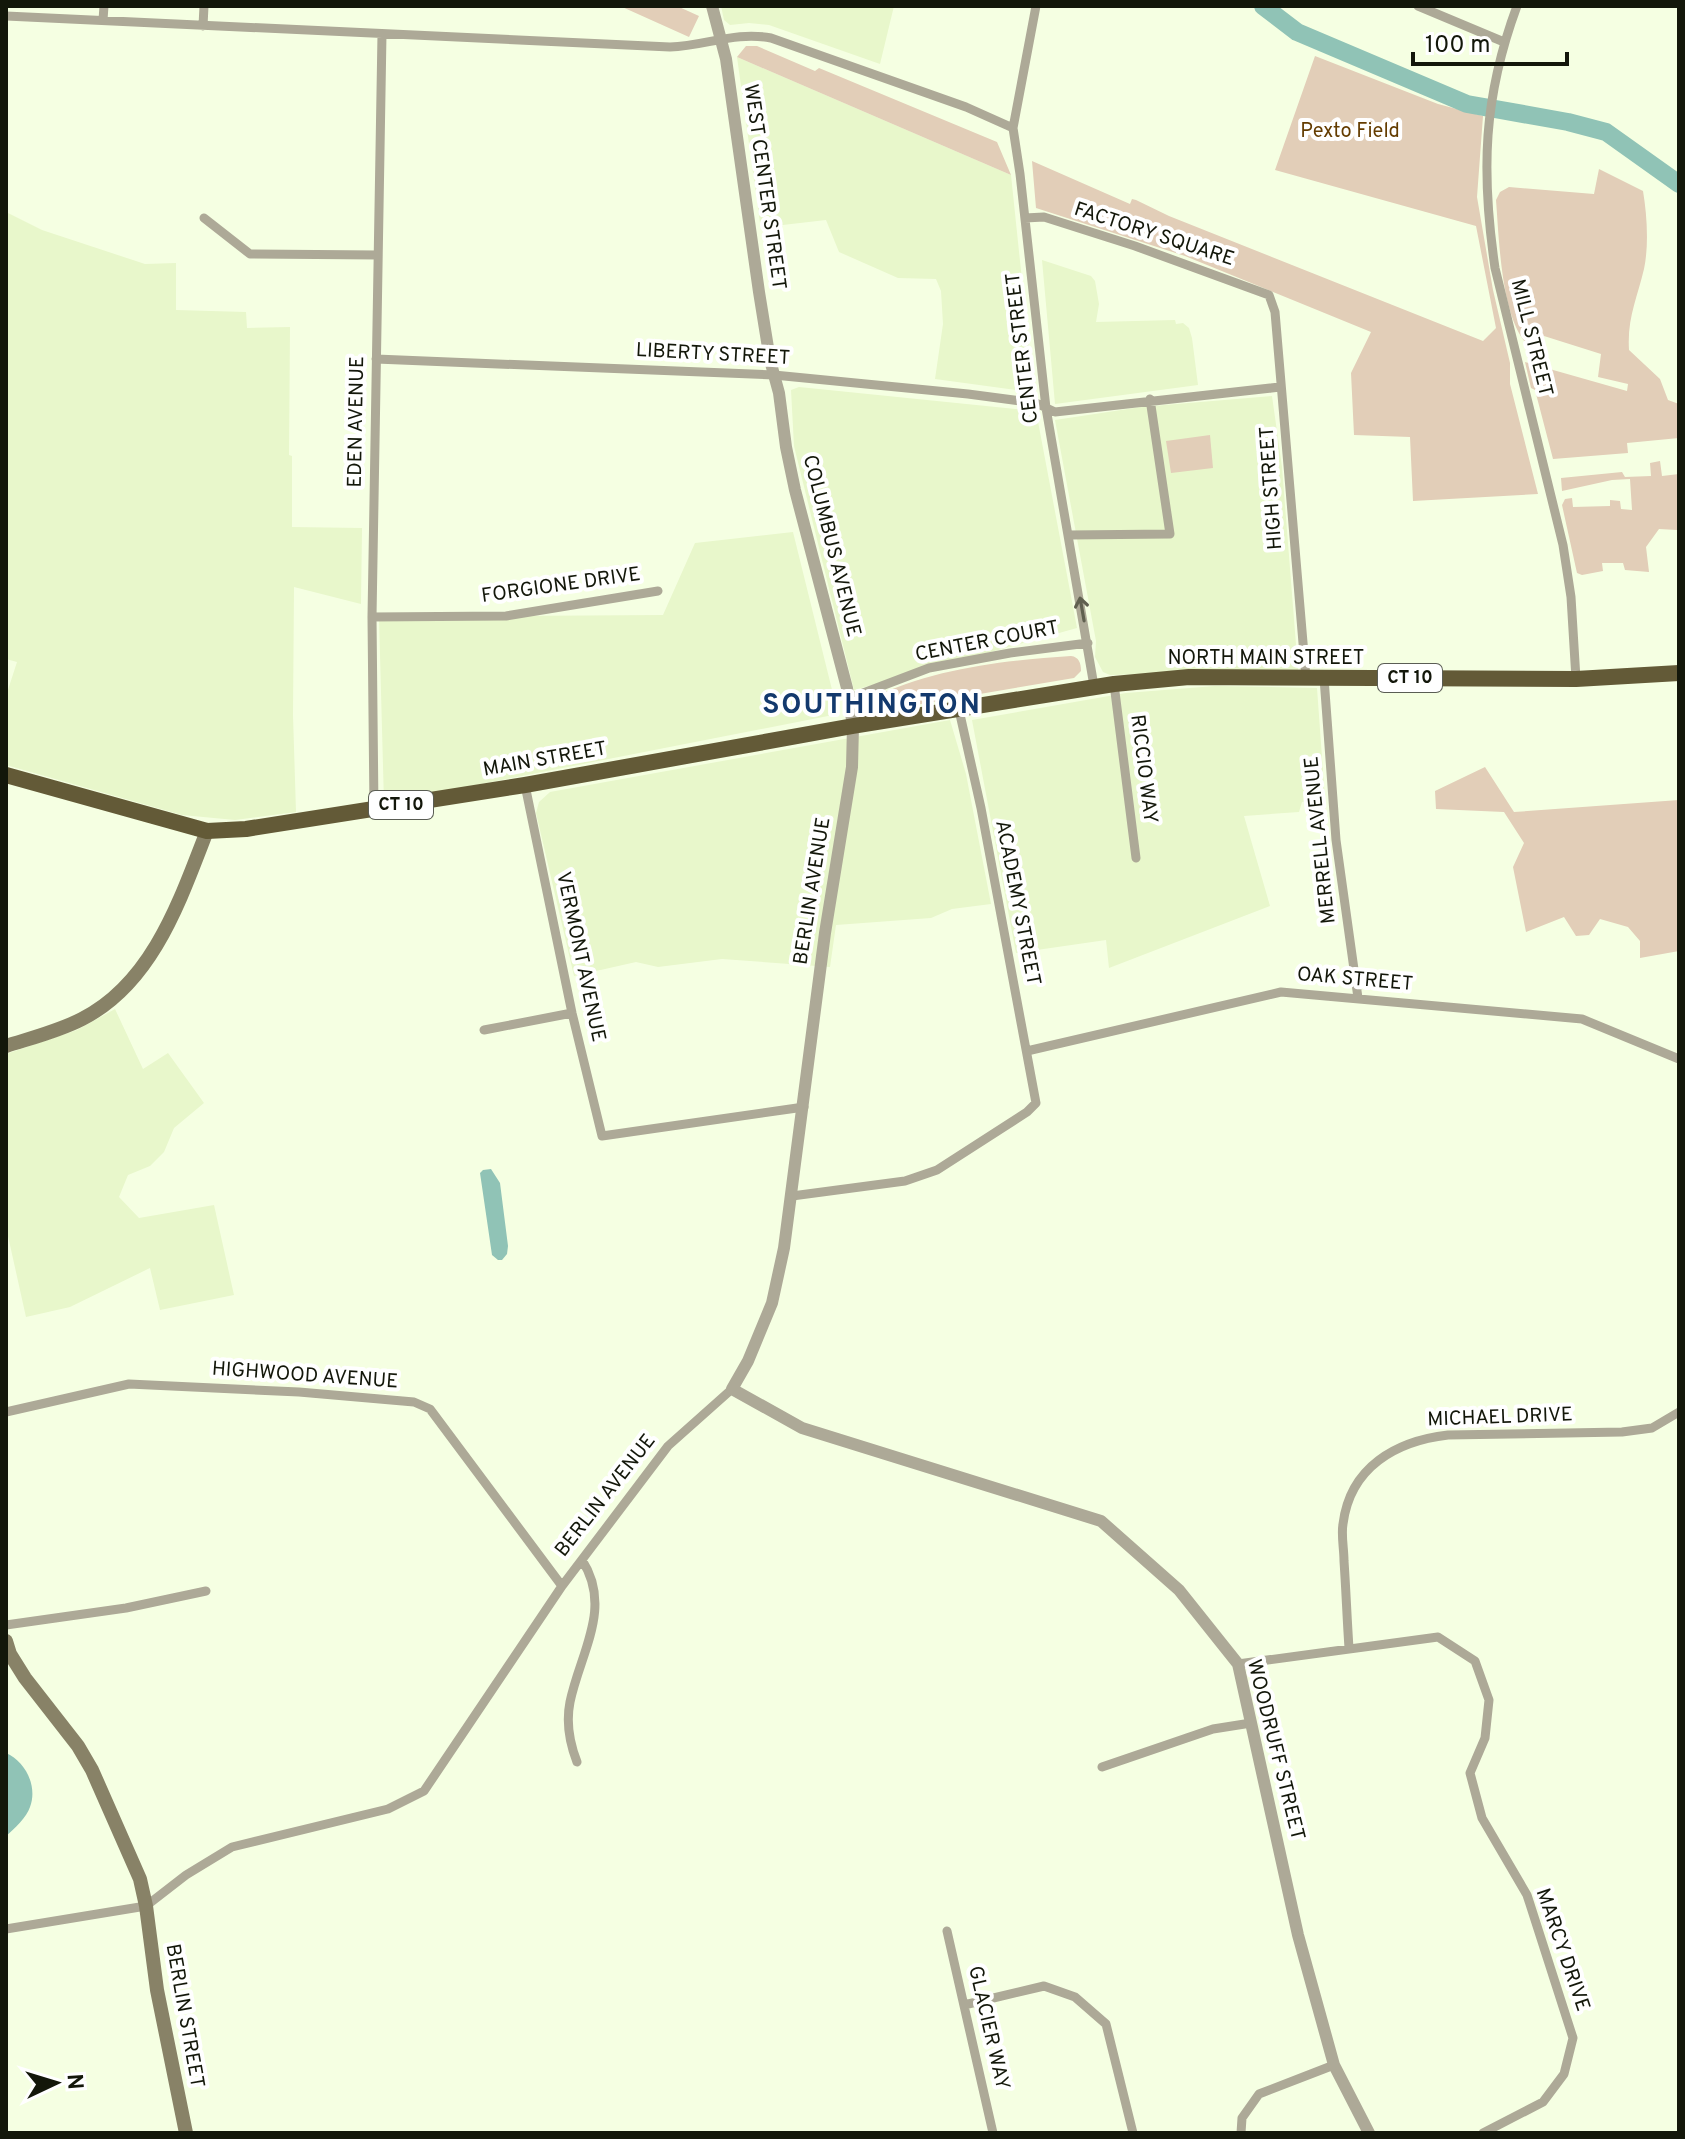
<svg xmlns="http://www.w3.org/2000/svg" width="1685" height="2139" viewBox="0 0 1685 2139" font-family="Overpass,sans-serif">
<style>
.built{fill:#e8f7cb}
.green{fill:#e2ceb8}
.water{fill:#90c3b6}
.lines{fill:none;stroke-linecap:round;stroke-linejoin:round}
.river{stroke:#90c3b6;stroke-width:18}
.minor{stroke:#ada997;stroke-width:9}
.tertiary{stroke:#ada997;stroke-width:12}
.secondary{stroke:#888267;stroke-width:14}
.trunk{stroke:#635a37;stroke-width:16}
.oneway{stroke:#606050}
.labels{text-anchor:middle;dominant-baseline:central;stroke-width:8;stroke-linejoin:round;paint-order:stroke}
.shield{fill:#fff;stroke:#5a5d54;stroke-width:2}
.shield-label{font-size:18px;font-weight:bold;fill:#13170a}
.park-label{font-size:20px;fill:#643c00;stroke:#fff}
.street-label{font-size:20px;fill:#13170a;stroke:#fff}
.district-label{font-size:28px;font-weight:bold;letter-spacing:2px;fill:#13396d;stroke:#fff}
</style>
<rect width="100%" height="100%" fill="#f5ffe2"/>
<path class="built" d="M721,6H894L880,64L769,25L749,23L730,25L724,20Z
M737,57L1011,175L1034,395L1026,397L1016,390L935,379L943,324L941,291L936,279L898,278L839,252L826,220L774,226L773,222L760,223Z
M6,212L42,230L145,264L176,263V310L246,312L247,328L290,327L289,455L292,456V527L362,528L361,604L294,587L293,715L296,812L235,820L182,815L6,765V696L17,662L6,659Z
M1042,260L1091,276L1095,281L1099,304L1096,322L1175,320L1176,324L1183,323L1189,328L1192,338L1198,385L1055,404Z
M799,387L1036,411L1077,628L854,690L794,446L791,390Z
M1272,396L1282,467L1298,670L1110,675L1103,672L1095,657L1096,641L1055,420L1141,407Z
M793,532L838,714L384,803L379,617L663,615L695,543Z
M1215,686L1317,688L1325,799L1302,802L1299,812L1244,816L1270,906L1109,968L1106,940L1016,953L972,720L1126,693Z
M950,720L966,774L991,904L952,909L931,918L836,925L830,967L722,959L658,967L636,962L574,976L536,813L539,802L550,792Z
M115,1009L143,1069L168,1053L204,1103L174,1128L164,1152L150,1166L128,1175L119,1197L139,1218L214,1205L234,1295L160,1310L150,1268L70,1307L26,1317L6,1227V1054L77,1030Z"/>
<path class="green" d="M620,6H677L699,16L689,37Z
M746,46H757L815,71L819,68L997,142L1011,175L737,57Z
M1315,56L1438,104L1483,116L1477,197L1493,290L1510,363V384L1538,494L1413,501L1410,437L1354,435L1351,373L1371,332L1185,256L1036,208L1032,161L1130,204L1132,199L1136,200L1169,216L1483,341L1496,328L1476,226L1275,170Z
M1599,169L1643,191C1647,215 1649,245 1644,269C1637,299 1627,318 1629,350L1660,379L1668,400L1679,404V438L1627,443L1628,453L1553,459L1535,390L1531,388L1525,362L1627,391L1628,384L1598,377L1601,354L1544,336L1541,345L1527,344C1501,317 1499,238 1496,200L1500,192L1509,187L1594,194Z
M1210,435L1213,468L1171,473L1166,441Z
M1660,461L1662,476L1679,474V559L1677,530L1659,529L1646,547L1649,572L1625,570L1623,563H1602L1603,571L1582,575L1577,573L1562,505L1565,499L1572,498L1573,507L1610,506V500L1620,501L1621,509L1632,510L1630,479L1612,480L1562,491L1561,478L1622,472L1625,477L1651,476L1650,463Z
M1071,656C1079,657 1081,663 1081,671L1074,678L874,712L869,710L868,702L872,698C931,669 1005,660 1071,656Z
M1485,767L1514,812L1679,800V951L1640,958V941L1628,927L1600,919L1589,935L1576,936L1564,917L1526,932L1513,867L1524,843L1504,812L1436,809L1435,791Z"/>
<path class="water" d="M491,1169L500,1183L508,1246L507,1254L502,1260H498L492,1255L480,1173L483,1170Z
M6,1753C25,1761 38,1786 30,1807C27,1817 14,1829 6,1836Z"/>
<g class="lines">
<path class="river" d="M1263,6L1297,32L1467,104L1568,122L1606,132L1679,184"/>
<path class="minor" d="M1036,6L1013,128L1020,174L1046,408L1094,686
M1418,6L1504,42
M1517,6C1483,98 1481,172 1495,268L1563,545L1571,597L1576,679
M6,16L670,47C706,46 735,31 771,38L966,107L1013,128
M103,20L104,6
M203,26L204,6
M204,218L250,254L378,255
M1025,218L1044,217L1135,246L1269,295L1275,312L1306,678
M376,359L774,375L968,394L1036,403L1055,412L1280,387
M1069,535L1170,534L1150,399
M372,617L506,616L658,591
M1324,678L1336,840L1358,998
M1114,684L1136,858
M850,698L929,668L1010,653L1088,643
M525,785L572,1013L602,1136L804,1107
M374,810L372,617L382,34
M484,1030L572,1013
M1027,1051L1281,992L1582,1019L1679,1059
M792,1196L905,1181L937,1170L1027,1112L1036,1103L981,808L959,710
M6,1412L129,1384L299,1392L414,1402L430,1409L562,1586
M6,1625L126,1608L206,1591
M1349,1648C1347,1619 1346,1590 1344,1561C1344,1549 1341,1535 1343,1524C1350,1467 1396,1441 1448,1435L1622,1432L1652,1428L1679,1412
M1238,1664L1438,1637L1475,1661L1489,1700L1485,1738L1470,1773L1482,1818L1527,1895L1573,2038L1564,2074L1543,2102L1483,2133
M577,1762C570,1744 566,1722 570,1702C580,1653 613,1608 582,1560
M1102,1767L1213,1729L1251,1723
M6,1929L146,1906L186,1875L232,1847L388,1809L424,1791L562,1586L668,1446L732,1389
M947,1931L993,2133
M964,2005L1044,1986L1075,1997L1106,2024L1133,2133
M1241,2133L1242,2118L1259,2094L1334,2065"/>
<path class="tertiary" d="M712,6L726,59L759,292L770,360L779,393L786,447L795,490L847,688L853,726L852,767L825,933L784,1248L772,1303L748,1361L732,1389L802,1428L1101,1521L1179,1590L1238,1664L1298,1935L1334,2065L1369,2133"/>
<path class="secondary" d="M6,1046C31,1038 59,1031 82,1019C153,983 180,900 207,831
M6,1641L10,1654L25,1678L78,1746L92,1770L140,1879L146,1906L157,1990L186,2133"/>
<path class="trunk" d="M6,775L207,831L246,829L525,785L853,726L1114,684L1189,677L1576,679L1679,673"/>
</g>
<defs><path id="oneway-shaft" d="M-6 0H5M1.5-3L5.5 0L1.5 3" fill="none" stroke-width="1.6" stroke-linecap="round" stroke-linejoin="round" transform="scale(2)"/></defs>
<use class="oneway" href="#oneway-shaft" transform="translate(1082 609) rotate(-100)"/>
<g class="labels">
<g class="shield">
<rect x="1378" y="664" width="64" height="28" rx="6"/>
<rect x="369" y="791" width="64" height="28" rx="6"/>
</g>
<g class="shield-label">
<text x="1410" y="678">CT 10</text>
<text x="401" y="805">CT 10</text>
</g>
<g class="park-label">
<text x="1350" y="132">Pexto Field</text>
</g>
<g class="street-label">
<text transform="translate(764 187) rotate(82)">WEST CENTER STREET</text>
<text transform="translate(1154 235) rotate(18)">FACTORY SQUARE</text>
<text transform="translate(1531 338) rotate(76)">MILL STREET</text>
<text transform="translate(1023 348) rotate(-97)">CENTER STREET</text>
<text transform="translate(713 355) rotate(3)">LIBERTY STREET</text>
<text transform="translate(357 422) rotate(-89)">EDEN AVENUE</text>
<text transform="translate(1272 488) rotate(-94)">HIGH STREET</text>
<text transform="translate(831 546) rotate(76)">COLUMBUS AVENUE</text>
<text transform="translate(561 586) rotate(-8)">FORGIONE DRIVE</text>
<text transform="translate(987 642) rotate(-11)">CENTER COURT</text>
<text x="1266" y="659">NORTH MAIN STREET</text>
<text transform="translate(545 760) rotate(-10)">MAIN STREET</text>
<text transform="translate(1143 769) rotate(83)">RICCIO WAY</text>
<text transform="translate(1321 840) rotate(-96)">MERRELL AVENUE</text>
<text transform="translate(813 891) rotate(-81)">BERLIN AVENUE</text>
<text transform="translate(1017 903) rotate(79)">ACADEMY STREET</text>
<text transform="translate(580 957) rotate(78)">VERMONT AVENUE</text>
<text transform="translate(1355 980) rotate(5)">OAK STREET</text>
<text transform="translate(305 1376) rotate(4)">HIGHWOOD AVENUE</text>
<text transform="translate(1500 1418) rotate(-2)">MICHAEL DRIVE</text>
<text transform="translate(606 1496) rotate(-52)">BERLIN AVENUE</text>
<text transform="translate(1275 1750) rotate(76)">WOODRUFF STREET</text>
<text transform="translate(1562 1950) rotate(71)">MARCY DRIVE</text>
<text transform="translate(184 2016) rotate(80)">BERLIN STREET</text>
<text transform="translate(988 2028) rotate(77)">GLACIER WAY</text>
</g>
<g class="district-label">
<text x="872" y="706">SOUTHINGTON</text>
</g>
</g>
<rect width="1685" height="2139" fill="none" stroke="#13170a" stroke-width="16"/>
<g transform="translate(56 2083) rotate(86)" stroke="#ffffff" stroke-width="6" paint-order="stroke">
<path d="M0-6L14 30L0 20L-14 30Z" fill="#13170a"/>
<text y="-12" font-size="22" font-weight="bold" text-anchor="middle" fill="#13170a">N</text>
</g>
<path d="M1413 52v12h154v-12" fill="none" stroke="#13170a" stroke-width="4"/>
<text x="1425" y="52" font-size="24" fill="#13170a" stroke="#ffffff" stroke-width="6" paint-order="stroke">100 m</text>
</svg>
